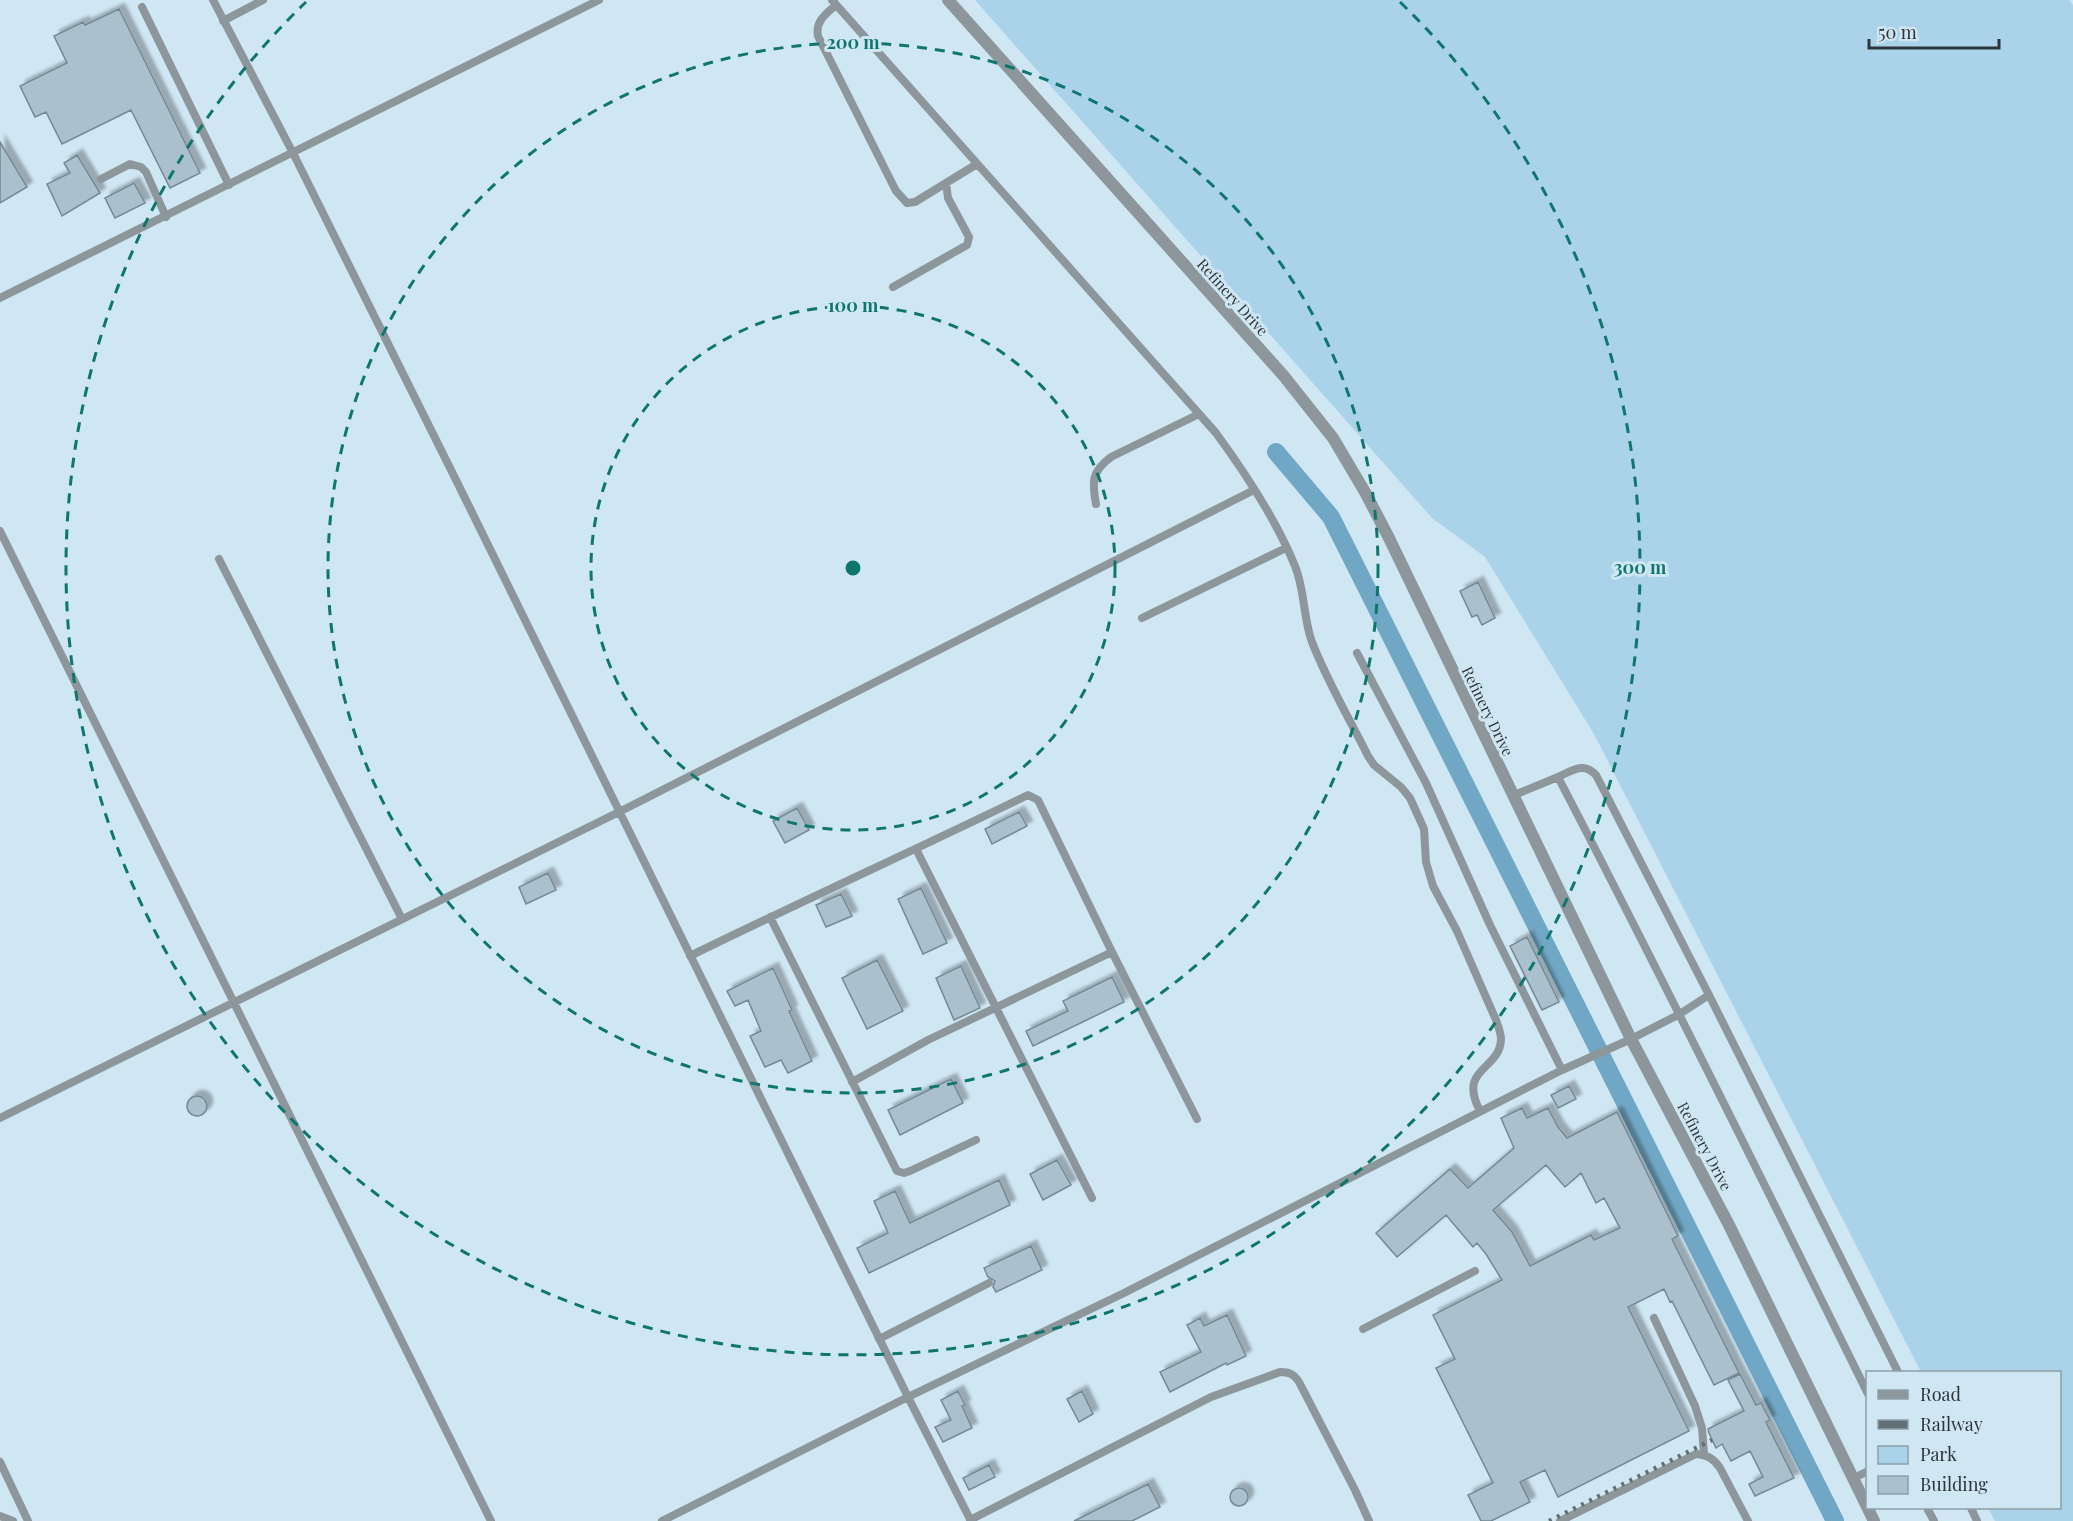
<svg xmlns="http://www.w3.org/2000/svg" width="2073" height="1521" viewBox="0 0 2073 1521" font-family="'Playfair Display',serif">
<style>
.green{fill:#aad3e9}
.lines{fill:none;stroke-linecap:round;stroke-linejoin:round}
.canal{stroke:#70a7c4;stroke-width:18}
.building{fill:#aac0cd;stroke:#738994;stroke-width:1.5;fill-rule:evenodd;filter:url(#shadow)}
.service{stroke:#8d969b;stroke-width:8}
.minor{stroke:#8d969b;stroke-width:12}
.rail{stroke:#626f77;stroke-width:4.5;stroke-dasharray:3 6;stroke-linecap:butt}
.ring{fill:none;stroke:#0f766e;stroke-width:3;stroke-dasharray:10 8}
.labels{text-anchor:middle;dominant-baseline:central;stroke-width:6;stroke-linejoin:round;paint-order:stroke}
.street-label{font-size:15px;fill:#2d353a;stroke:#cfe6f3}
.centre{fill:#0f766e;stroke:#cfe6f3;stroke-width:3}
.ring-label{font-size:18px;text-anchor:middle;font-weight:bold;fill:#0f766e;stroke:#cfe6f3;stroke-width:6;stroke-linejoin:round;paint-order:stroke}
</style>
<defs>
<filter id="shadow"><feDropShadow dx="5.5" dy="-5.5" stdDeviation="1.5" flood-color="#0004"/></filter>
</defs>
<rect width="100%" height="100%" fill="#cfe6f3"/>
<path class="green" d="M975,0H2069L2073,5V1521H1995L1988,1508H2060V1372H1921L1594,734L1485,557L1432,518Z"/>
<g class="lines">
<path class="canal" d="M1276,452L1331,517L1835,1521"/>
</g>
<path class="building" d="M119,9L200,173L170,188L131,110L62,144L46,112L35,117L20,86L67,63L54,36L83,22L85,25Z
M0,142L27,187L0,203Z
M77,155L100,193L62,216L47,184L70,173L64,163Z
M134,183L145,203L115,218L105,198Z
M1478,582L1495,618L1482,625L1477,615L1472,617L1460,591Z
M797,808L809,830L785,843L773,821Z
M1019,812L1027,826L992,844L985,829Z
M548,873L556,890L526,904L519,887Z
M921,888L947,943L923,954L898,899Z
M841,894L852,916L826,927L816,905Z
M1527,937L1559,1002L1542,1010L1510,946Z
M877,960L903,1011L867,1029L842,978Z
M961,966L980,1008L954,1020L936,978Z
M773,968L792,1010L789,1011L812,1061L788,1073L781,1060L765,1067L750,1036L761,1031L748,1000L735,1006L727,991Z
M1112,977L1124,1002L1033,1046L1026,1031L1068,1011L1063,1001Z
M951,1079L963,1103L900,1135L888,1110Z
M1569,1086L1576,1099L1558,1108L1551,1095Z
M187 1106a10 10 0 1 1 20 0a10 10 0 1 1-20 0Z
M1522,1108L1527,1118L1548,1108L1558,1127L1567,1138L1617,1112L1678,1236L1672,1239L1739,1373L1714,1385L1672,1301L1670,1302L1664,1289L1628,1307L1689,1431L1558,1497L1545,1470L1520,1482L1530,1502L1491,1521H1481L1468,1495L1493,1483L1436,1368L1455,1359L1433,1315L1502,1280L1486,1254L1477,1243L1473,1247L1446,1215L1397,1257L1376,1233L1450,1169L1468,1188L1514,1148L1501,1118ZM1546,1165L1565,1187L1581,1173L1596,1203L1604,1198L1620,1228L1594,1240L1591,1235L1530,1266L1512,1232L1493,1210Z
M1057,1160L1071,1185L1043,1200L1030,1174Z
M999,1180L1010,1205L869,1273L857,1248L888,1233L874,1201L895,1191L910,1223Z
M1031,1246L1042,1270L996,1292L993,1287L995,1281L988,1277L984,1268Z
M1227,1315L1246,1356L1227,1365L1226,1363L1170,1392L1160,1372L1201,1352L1187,1325L1200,1318L1204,1326Z
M1740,1374L1756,1405L1761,1403L1770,1420L1766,1422L1794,1478L1755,1496L1749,1484L1763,1477L1750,1451L1731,1461L1722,1444L1716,1448L1709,1433L1708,1429L1744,1411L1728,1380Z
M958,1391L965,1405L962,1406L972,1428L943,1442L935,1427L951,1420L941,1400Z
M1082,1391L1093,1414L1079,1422L1067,1399Z
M989,1465L995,1477L969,1490L963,1478Z
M1148,1484L1160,1507L1132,1521H1074Z
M1230 1497a9 9 0 1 1 18 0a9 9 0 1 1-18 0Z"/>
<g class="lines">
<path class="service" d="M213,0L293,153L457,482L908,1397L662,1521
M832,0L1216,433C1246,474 1276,519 1295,566C1305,590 1303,618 1312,642C1327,681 1349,718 1368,756L1374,765L1401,787L1410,798L1424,829L1426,862L1433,886L1457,931L1496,1020C1498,1026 1501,1033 1501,1039C1500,1071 1457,1067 1480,1111
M836,5C826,14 815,21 818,36L896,191L907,203L915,202L977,164
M142,7L229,185
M223,21L263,0
M101,179L130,164L141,167L146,172L166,217
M893,287L967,245L969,237L948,198L946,183
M0,298L599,0
M1096,504C1092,482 1091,472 1111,457L1199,414
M0,531L491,1521
M219,559L402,919
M1142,618L1286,548
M1357,653L1426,783L1490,925L1562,1070
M1512,796L1558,777
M916,849L1092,1198
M770,917L897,1171L904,1173L910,1171L976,1140
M690,956C802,901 915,850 1028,795L1038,800L1112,952L1197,1119
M852,1082L928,1040L1112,952
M0,1118L619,812L1254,490
M1654,1318L1695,1406L1702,1428L1704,1454
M1363,1329L1475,1271
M879,1339L989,1283
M1868,1394C1766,1187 1664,981 1558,777C1572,771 1583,761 1596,775L1709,995L1898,1372
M0,1462L28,1521
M1852,1479L1868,1471
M1927,1508L1934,1521
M1971,1508L1977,1521
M0,1516L13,1521
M970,1520L1211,1397L1280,1372C1289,1372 1294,1374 1299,1382L1355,1490L1369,1521
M971,1521L908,1397L1122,1294L1562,1070L1631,1039L1678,1015L1709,995
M1560,1521L1696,1454C1708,1455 1714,1459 1720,1468L1748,1521"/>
<path class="minor" d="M948,0L1283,375L1333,438L1365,492L1389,538L1631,1039L1729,1225L1874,1521"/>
<path class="rail" d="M1549,1521L1712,1440"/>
</g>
<g class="ring">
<circle cx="853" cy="568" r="262"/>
<circle cx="853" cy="568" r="525"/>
<path d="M1400 2A787 787 0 1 1 306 2"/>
</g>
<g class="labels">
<g class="street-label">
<text transform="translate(1233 297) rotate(48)">Refinery Drive</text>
<text transform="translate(1488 711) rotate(64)">Refinery Drive</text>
<text transform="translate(1705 1146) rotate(62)">Refinery Drive</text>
</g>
</g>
<circle cx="853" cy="568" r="9" class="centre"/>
<g class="ring-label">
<text x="853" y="49">200 m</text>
<text x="853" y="312">100 m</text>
<text x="1640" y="574">300 m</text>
</g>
<rect x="1866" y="1371" width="195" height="138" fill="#cfe6f3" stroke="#8e9fa9" stroke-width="1.5"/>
<rect x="1878" y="1390" width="30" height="9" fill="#8d969b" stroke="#8e9fa9" stroke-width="1.5"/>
<text x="1920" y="1401" font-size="18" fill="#2d353a">Road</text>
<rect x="1878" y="1420" width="30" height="9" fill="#626f77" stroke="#8e9fa9" stroke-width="1.5"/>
<text x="1920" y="1431" font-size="18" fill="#2d353a">Railway</text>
<rect x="1878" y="1446" width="30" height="18" fill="#aad3e9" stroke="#8e9fa9" stroke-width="1.5"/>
<text x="1920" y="1461" font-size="18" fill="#2d353a">Park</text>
<rect x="1878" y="1476" width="30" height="18" fill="#aac0cd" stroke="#8e9fa9" stroke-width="1.5"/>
<text x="1920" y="1491" font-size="18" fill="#2d353a">Building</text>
<path d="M1869 39v9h130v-9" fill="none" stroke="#2d353a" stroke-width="3"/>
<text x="1878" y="39" font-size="18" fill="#2d353a" stroke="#cfe6f3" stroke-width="4.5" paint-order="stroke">50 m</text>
</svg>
